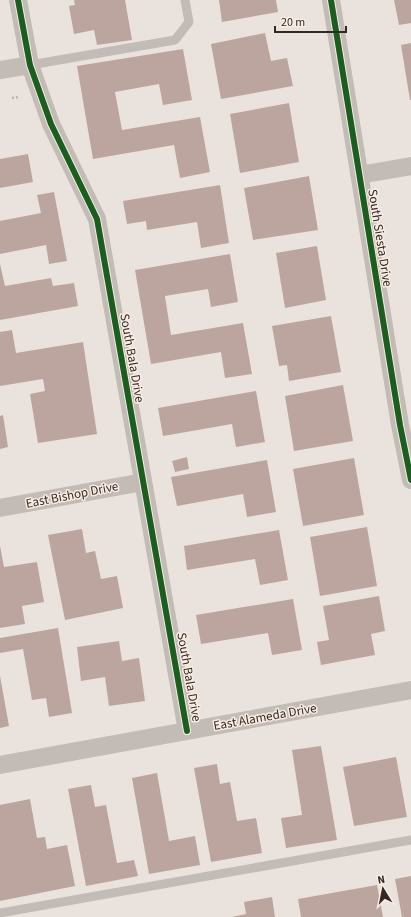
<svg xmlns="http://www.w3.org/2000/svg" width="411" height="917" viewBox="0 0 411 917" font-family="'Source Sans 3',sans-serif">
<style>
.building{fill:#bda59f}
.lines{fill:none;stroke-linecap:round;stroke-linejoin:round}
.path{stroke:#bbb3af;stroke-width:2.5;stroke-dasharray:2 2;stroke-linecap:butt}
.service{stroke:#c3bbb6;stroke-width:9}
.minor{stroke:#c3bbb6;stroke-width:18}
.cycleway-casing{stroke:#f8ece3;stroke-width:8}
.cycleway{stroke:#1b5e20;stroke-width:6}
.labels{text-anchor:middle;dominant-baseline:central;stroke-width:3;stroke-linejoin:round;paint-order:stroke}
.street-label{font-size:13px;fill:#322825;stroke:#f8ece3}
</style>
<rect width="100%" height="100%" fill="#eae3dd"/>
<path class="building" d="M74,0H125L132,40L97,45L94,30L74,34L69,6L75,5Z
M219,0H276L278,12L222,22Z
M394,0H411V23L399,25Z
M265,33L271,61L287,58L293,86L221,99L211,44Z
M411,43V100H410L401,45Z
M183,49L192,100L163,105L159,84L115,92L122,130L200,117L210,172L180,178L174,145L93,159L77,66Z
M289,103L299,162L240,173L230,114Z
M28,154L33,182L0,188V159Z
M309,176L318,230L253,240L244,188Z
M220,185L229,243L201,248L197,222L147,230L146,221L127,224L123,201Z
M54,192L67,261L49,264L46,245L0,254V221L41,213L37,195Z
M317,246L326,300L285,308L276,253Z
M230,254L238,302L211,307L208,289L165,296L171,335L243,323L252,374L225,378L221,352L151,364L135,270Z
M0,264L5,286L51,278L53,286L74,283L78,306L0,320Z
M331,316L341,372L289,381L287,365L279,366L272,326Z
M12,330L16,353L83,342L97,434L38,443L30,394L45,391L43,379L0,386V332Z
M343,385L353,441L294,451L285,396Z
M256,391L265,442L236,447L232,424L163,436L158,408Z
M3,415L8,447L0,449V416Z
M187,457L189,469L175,472L172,461Z
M354,458L364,515L303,526L293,469Z
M267,460L276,512L247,517L243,494L177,506L171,477Z
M367,527L377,586L320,596L310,537Z
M82,529L86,553L95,551L101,579L117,576L123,608L65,620L48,535Z
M279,530L288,580L260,585L255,559L187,570L184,546Z
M0,546L4,567L37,562L44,602L22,606L25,624L0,628Z
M379,596L385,631L371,634L375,655L321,665L317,642L329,640L323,606Z
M293,599L302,650L272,655L268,633L201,644L196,615Z
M58,628L72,713L49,717L46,698L32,700L23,649L0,653V638Z
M119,641L122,661L139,658L145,701L109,706L105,677L81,681L77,647Z
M0,676L9,726L0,728Z
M321,746L337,840L286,848L281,818L302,815L292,750Z
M396,757L407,817L354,826L343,767Z
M217,764L220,784L230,782L237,821L256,818L262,853L211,862L194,768Z
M157,773L169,841L195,836L200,865L149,874L132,778Z
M91,785L95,807L106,805L117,863L134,860L138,876L86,886L68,789Z
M30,799L37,838L45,837L47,849L67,845L75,886L0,901V805Z
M411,876V917H402L395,879Z
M377,885L383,917H301L298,899Z
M272,897L275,917H232L246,914L244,902Z"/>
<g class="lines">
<path class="path" d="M12,98L20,97"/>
<path class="service" d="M30,65L175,40L189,22L185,0
M0,913L411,840"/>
<path class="minor" d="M18,0L30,65L51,124L97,219L187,731
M331,0L400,425L411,480
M0,70L30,65
M359,175L411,166
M0,508L143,482
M0,765L411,690"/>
<defs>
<path id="cycleway" d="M18,0L30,65L51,124L97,219L187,731
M331,0L400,425L411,480"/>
</defs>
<use href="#cycleway" class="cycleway-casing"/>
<use href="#cycleway" class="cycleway"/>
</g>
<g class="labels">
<g class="street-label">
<text transform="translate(380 238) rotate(81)">South Siesta Drive</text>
<text transform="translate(132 358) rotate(80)">South Bala Drive</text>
<text transform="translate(72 495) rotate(-11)">East Bishop Drive</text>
<text transform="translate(189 677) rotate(80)">South Bala Drive</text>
<text transform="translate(265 717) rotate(-10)">East Alameda Drive</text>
</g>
</g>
<g transform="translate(383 889) rotate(350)" stroke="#f8ece3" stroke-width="3" paint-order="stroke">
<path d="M0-3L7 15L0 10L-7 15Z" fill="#322825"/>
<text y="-6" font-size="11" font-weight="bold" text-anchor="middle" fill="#322825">N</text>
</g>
<path d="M275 26v6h71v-6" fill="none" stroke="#322825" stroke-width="2"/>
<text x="281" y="26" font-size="12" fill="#322825" stroke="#f8ece3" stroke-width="3" paint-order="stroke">20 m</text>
</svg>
